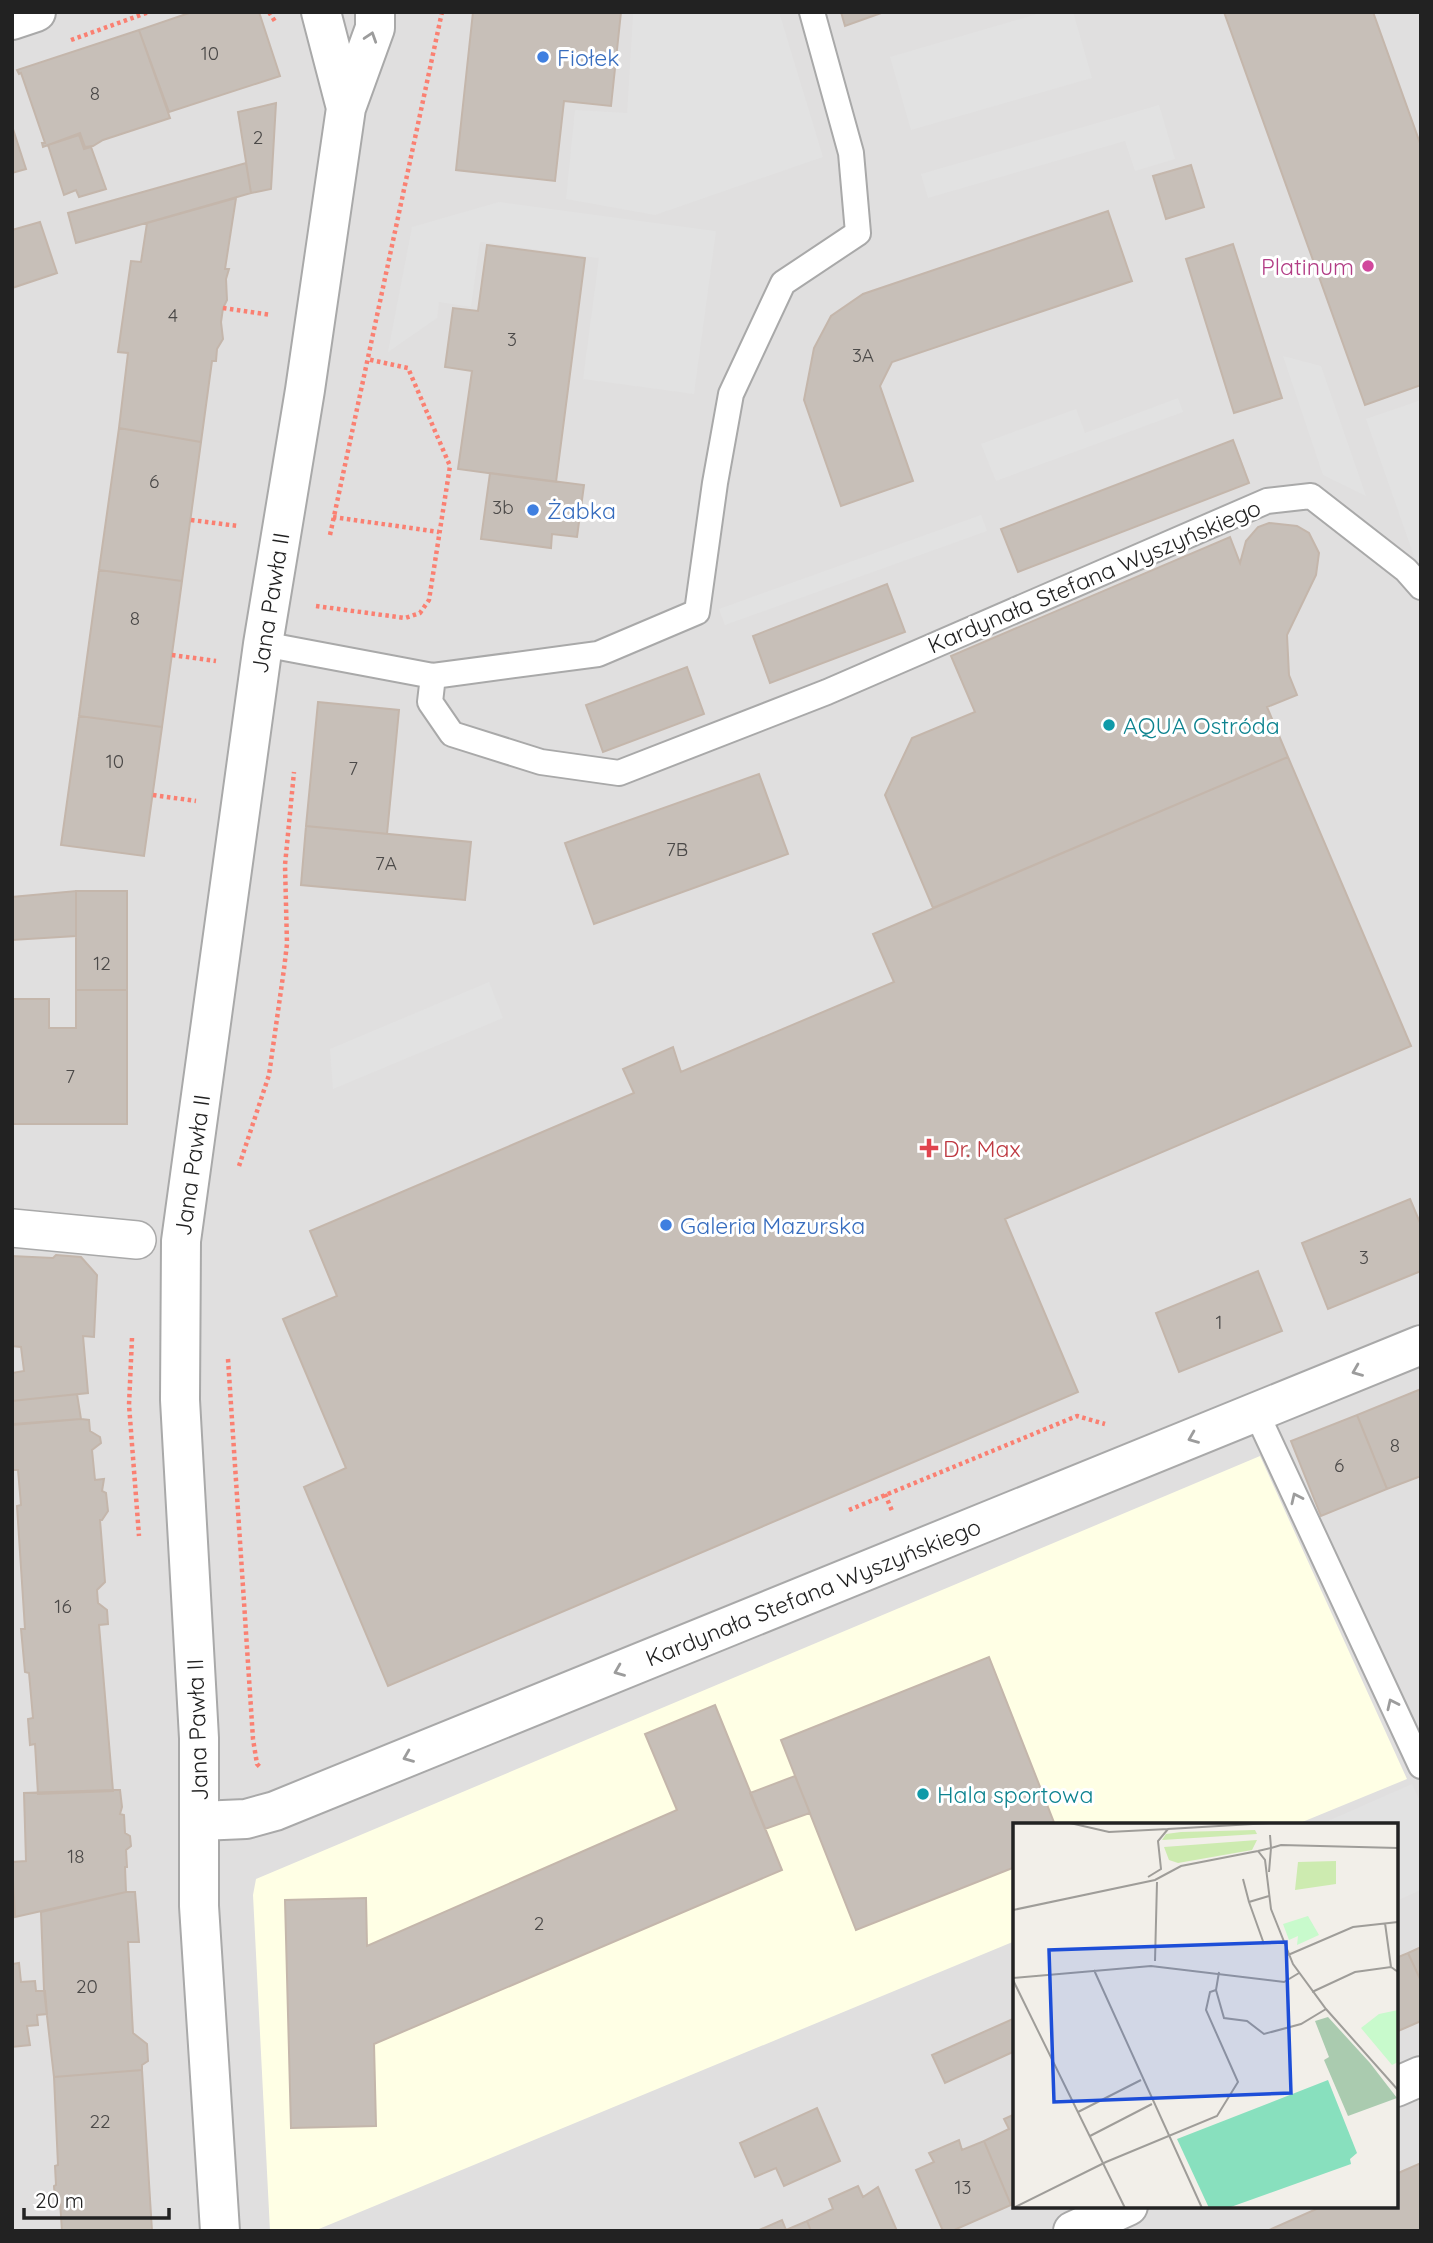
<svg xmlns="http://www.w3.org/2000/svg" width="1433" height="2243" viewBox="0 0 1433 2243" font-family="Quicksand,sans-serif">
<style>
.residential{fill:#e0dfdf;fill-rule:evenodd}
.education{fill:#ffffe5}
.parking{fill:#e2e2e2}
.building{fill:#c7bfb8;stroke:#c4b6ab;stroke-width:2}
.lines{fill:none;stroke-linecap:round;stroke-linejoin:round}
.service-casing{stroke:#a9a9a9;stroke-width:28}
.pedestrian-casing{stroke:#a9a9a9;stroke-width:40}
.minor-casing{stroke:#a9a9a9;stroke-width:42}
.tertiary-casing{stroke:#a9a9a9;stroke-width:42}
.path{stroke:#fa8072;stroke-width:4.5;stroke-dasharray:3.5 3.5;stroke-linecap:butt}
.service{stroke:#fff;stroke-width:24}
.pedestrian{stroke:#fff;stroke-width:37}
.minor{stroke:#fff;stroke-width:38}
.tertiary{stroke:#fff;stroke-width:38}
.oneway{stroke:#9c9c9c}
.shop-dot{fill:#3f7fe0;stroke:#fff;stroke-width:2.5}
.hotel-dot{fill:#d1479c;stroke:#fff;stroke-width:2.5}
.culture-dot{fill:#0f9aa8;stroke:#fff;stroke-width:2.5}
.health-dot{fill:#e0444e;stroke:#fff;stroke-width:2.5}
.labels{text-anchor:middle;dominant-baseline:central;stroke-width:6;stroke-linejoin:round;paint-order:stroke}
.number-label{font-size:19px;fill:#4b4948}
.shop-label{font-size:23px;fill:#366cbe;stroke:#fff;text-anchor:start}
.hotel-label{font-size:23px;fill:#b23c85;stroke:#fff;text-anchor:end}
.street-label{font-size:23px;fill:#222;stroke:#fff}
.culture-label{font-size:23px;fill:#0d838f;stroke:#fff;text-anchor:start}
.health-label{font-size:23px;fill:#be3a42;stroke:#fff;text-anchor:start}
.inset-road{fill:none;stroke:#9f9d99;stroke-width:2}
.view{fill:#1d4ed8;fill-opacity:0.15;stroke:#1d4ed8;stroke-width:3.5}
.inset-edge{fill:none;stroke:#222;stroke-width:3.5}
</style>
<rect width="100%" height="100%" fill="#f2efe9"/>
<path class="residential" d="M12,12H1421V2231H12ZM1015,1825H1396V2206H1015Z"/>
<path class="education" d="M1260,1456L1407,1779L1295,1825H1015V1941L314,2231H270L253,1895L256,1879Z"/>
<path class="parking" d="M640,12H779L823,157L655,215L566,199L575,110L627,113L633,14Z
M1044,12H1073L1092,78L911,130L890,57Z
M1159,105L1175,159L1135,171L1125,141L928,198L921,174Z
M499,202L716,231L694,394L583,379L599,258L480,242L471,307L439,302L437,318L388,352L412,227Z
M1283,356L1321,366L1366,496L1323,475Z
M1178,398L1183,412L996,481L981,444L1076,409L1085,433Z
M1421,400V576L1366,419Z
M981,515L987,531L725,625L719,609Z
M489,982L503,1018L333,1089L330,1049Z
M1412,1784L1421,1804V1890L1396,1901V1825H1319Z"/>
<path class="building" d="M192,12H259L280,76L169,112L139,30Z
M473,12H621L611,106L564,101L555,181L456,170Z
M841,12H884L845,26Z
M1224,12H1373L1421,146V385L1365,405Z
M139,30L170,118L103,140L93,146L85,147L80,133L43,147L42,143H45L21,73L19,74L17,70Z
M276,103L271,189L251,193L238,112Z
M12,126L26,169L12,173Z
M79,135L84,149L91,147L106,189L79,197L76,190L64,195L48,145Z
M246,163L251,193L76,243L68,213Z
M1191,165L1204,207L1166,219L1153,176Z
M236,198L225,269H229L226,279L227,300L223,308L221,322L223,339L217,349L216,361H212L201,442L119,428L128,353L118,352L131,261L141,262L147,223Z
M1108,211L1132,281L892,362L880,386L913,481L841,506L804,400L814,348L831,316L863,294Z
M40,222L57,273L12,288V230Z
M1233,244L1282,398L1234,413L1186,259Z
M487,245L585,258L556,482L458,469L472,371L445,367L453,308L478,311Z
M119,428L201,442L182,581L99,570Z
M1233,440L1249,483L1018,572L1001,529Z
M490,473L584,485L577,537L552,534L551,548L481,539Z
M1269,523L1297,526L1309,533L1319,553L1316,575L1287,635L1289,675L1297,695L1267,707L1288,757L933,908L885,795L912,738L975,712L951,656L1230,537L1240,563L1246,541L1258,527Z
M99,570L182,581L162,727L79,716Z
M887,584L905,632L770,683L753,636Z
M687,667L704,714L603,752L586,705Z
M318,702L399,710L387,834L306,826Z
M79,716L162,727L144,856L61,845Z
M1288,757L1411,1046L1005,1219L1078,1392L388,1686L304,1487L346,1468L283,1319L337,1296L310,1231L634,1093L623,1069L673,1047L681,1072L894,982L873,934Z
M759,774L788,854L594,924L565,843Z
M306,826L471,842L465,900L301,885Z
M76,891H127V990H76Z
M76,891V936L12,940V897Z
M76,990H127V1124H12V999H49V1028H76Z
M1410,1199L1421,1225V1271L1328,1309L1302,1243Z
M56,1255L81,1257L97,1275L94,1337L83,1336L88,1393L12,1401V1373L24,1371L21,1347L12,1346V1256L53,1258Z
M1258,1271L1282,1331L1179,1372L1156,1313Z
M1421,1389V1476L1387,1489L1357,1415Z
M77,1394L81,1419L13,1424L12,1401Z
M1357,1415L1387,1489L1321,1516L1291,1441Z
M81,1419L89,1420L90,1431L100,1437L101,1443L92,1450L95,1480L104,1479L102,1491L106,1493L108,1511L102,1520H100L105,1582L97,1590L98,1603L107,1610L108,1624L99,1625L113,1791L38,1794L35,1744L30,1745L28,1719L33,1718L29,1673L25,1672L21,1629H25L17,1506L21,1505L18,1470H12V1425Z
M989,1657L1055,1825H1015V1867L856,1930L781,1740Z
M715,1705L782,1870L374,2044L376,2126L291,2128L285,1900L366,1898L367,1946L677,1810L645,1734Z
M795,1776L810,1813L765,1829L750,1793Z
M113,1790H120L122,1807L120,1814L124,1815L125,1833L130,1836L131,1846L126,1850L127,1867H125L126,1892L15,1917L12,1862L26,1861L24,1793Z
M126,1892H135L139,1942H128L133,2033L147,2044L148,2061L142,2065V2070L54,2077L44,1990L41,1912Z
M1421,1947V1981L1408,1953Z
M1408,1953L1421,1981V2021L1396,2032V1958Z
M19,1963L21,1982L35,1981L36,1991H45L47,2014L37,2015L38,2025L27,2026L30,2045L12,2047V1964Z
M1015,2018V2051L945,2083L932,2055Z
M142,2070L152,2231H62L60,2201L55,2202L54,2186L56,2185L55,2166L58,2165L54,2077Z
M817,2108L840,2161L784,2186L776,2168L755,2177L740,2143Z
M1015,2114V2203L1011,2205L984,2141L1009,2129L1004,2119Z
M959,2140L962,2150L984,2141L1011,2205L952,2231H943L916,2170L934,2162L929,2153Z
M1421,2163V2231H1267L1323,2206H1396V2174Z
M858,2186L863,2197L878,2187L897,2231H811L807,2221L833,2209L829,2199Z
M782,2220L786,2230L807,2221L811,2231H757Z"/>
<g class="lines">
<defs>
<path id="service" d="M263,644L433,676L598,654L697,612L715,483L731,394L783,283L858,233L851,153L812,12
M433,676L430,702L452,734L541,762L619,773L827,692L1267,501L1311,496L1406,570L1421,587
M1256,1412L1421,1766"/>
<path id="pedestrian" d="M12,1228L137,1240"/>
<path id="minor" d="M200,1821L246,1819L275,1811L1421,1345"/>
<path id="tertiary" d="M321,12L346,108
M12,20L36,12
M1396,2087L1421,2076
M220,2231L199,1906V1738L180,1400L181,1241L263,644L305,390L346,108L375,28V12
M1073,2231L1128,2206"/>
</defs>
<use href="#service" class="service-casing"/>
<use href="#pedestrian" class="pedestrian-casing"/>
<use href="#minor" class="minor-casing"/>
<use href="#tertiary" class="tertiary-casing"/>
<path class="path" d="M269,12L276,23
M71,40L149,12
M223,308L271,315
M333,517L439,532
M191,520L238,526
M330,535L442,12
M316,606L405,618L420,613L429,600L450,466L408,368L367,359
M172,655L216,661
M153,795L196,801
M239,1166L269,1075L284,969L287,944L285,865L294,772
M132,1338L129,1405L139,1536
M228,1359L253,1739L257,1764L261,1768
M885,1494L892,1511
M849,1510L1077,1416L1105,1424"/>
<use href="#service" class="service"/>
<use href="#pedestrian" class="pedestrian"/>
<use href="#minor" class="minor"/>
<use href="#tertiary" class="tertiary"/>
</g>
<defs><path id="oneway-chevron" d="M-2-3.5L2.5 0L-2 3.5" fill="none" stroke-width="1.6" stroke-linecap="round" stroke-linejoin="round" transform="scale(1.75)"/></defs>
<g class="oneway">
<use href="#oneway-chevron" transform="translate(371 37) rotate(-72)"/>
<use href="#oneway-chevron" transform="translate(1357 1371) rotate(158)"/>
<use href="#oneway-chevron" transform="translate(1193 1438) rotate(158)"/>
<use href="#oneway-chevron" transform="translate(1296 1498) rotate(-115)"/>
<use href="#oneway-chevron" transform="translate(619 1671) rotate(158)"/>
<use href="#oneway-chevron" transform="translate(1392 1704) rotate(-115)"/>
<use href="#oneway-chevron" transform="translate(408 1757) rotate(158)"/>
</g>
<g class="shop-dot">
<circle cx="543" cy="57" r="7"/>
<circle cx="533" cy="510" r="7"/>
<circle cx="666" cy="1225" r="7"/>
</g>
<circle class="hotel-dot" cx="1368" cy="266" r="7"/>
<g class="culture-dot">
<circle cx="1109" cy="725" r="7"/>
<circle cx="923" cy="1794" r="7"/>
</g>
<path class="health-dot" d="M925.5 1137.5h7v7h7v7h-7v7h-7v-7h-7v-7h7z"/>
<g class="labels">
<g class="number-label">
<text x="210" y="53">10</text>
<text x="95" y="93">8</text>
<text x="258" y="137">2</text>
<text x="173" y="315">4</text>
<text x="512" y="339">3</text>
<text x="863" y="355">3A</text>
<text x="154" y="481">6</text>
<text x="503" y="507">3b</text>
<text x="135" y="618">8</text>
<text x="115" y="761">10</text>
<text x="353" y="768">7</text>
<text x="677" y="849">7B</text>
<text x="386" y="863">7A</text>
<text x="102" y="963">12</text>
<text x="70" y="1076">7</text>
<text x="1364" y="1257">3</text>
<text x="1219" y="1322">1</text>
<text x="1395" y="1445">8</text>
<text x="1339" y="1465">6</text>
<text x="63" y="1606">16</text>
<text x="76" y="1856">18</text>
<text x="539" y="1923">2</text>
<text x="87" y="1986">20</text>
<text x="100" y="2121">22</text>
<text x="963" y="2187">13</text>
</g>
<g class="shop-label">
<text x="557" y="57">Fiołek</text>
<text x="547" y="510">Żabka</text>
<text x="680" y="1225">Galeria Mazurska</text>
</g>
<g class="hotel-label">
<text x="1354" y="266">Platinum</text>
</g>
<g class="street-label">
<text transform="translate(1094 576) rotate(-23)">Kardynała Stefana Wyszyńskiego</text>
<text transform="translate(270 603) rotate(-81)">Jana Pawła II</text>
<text transform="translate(192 1165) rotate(-82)">Jana Pawła II</text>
<text transform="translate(813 1592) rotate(-22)">Kardynała Stefana Wyszyńskiego</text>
<text transform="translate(197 1730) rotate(-92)">Jana Pawła II</text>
</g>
<g class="culture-label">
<text x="1123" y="725">AQUA Ostróda</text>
<text x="937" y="1794">Hala sportowa</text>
</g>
<g class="health-label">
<text x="943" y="1148">Dr. Max</text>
</g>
</g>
<g transform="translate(1013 1823)">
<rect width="385" height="385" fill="#f2efe9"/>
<path d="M242,7L244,11L149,17L153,11L168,9ZM244,17L239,27L165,40L156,37L151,24ZM323,38V61L282,67L285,39Z" fill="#cdebb0"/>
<path d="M315,194L357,240L384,275L335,293L311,237L316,234L302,198Z" fill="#aacbaf"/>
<path d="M295,93L306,112L284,122L285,113L276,117L270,101ZM385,187V239L379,242L348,205L366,191Z" fill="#c8facc"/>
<path d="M315,257L344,330L337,336L338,341L215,385H196L164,316Z" fill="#88e0be"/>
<path class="inset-road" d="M57,0L96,9L155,6M245,28L252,37L258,86L280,141L313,186L385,267M256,49L258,25L268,22L385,25M135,54L148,46L145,18L155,6L257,0M230,56L236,79M0,87L142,57L168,43L245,28L258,25L257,12M372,100L378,144M251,121L236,79L256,73M275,132L340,104L385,99M142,138L144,59M81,147L189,385M206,149L203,167L211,195L234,198L251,211L288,201L313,186M0,155L138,143L271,159L286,150M0,157L112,385M299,169L342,149L378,144L385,149M65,289L128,257M77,313L139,281M0,385L93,339L204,293L225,259L193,187L197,169L203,167"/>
<path class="view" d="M273,119L278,270L41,279L36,127Z"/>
<rect width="385" height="385" class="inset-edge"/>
</g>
<rect width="1433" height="2243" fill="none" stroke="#222222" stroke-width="28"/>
<path d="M24 2208v10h145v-10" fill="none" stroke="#222222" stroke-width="3.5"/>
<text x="35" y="2208" font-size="21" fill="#222222" stroke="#ffffff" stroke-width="5" paint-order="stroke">20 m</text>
</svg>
